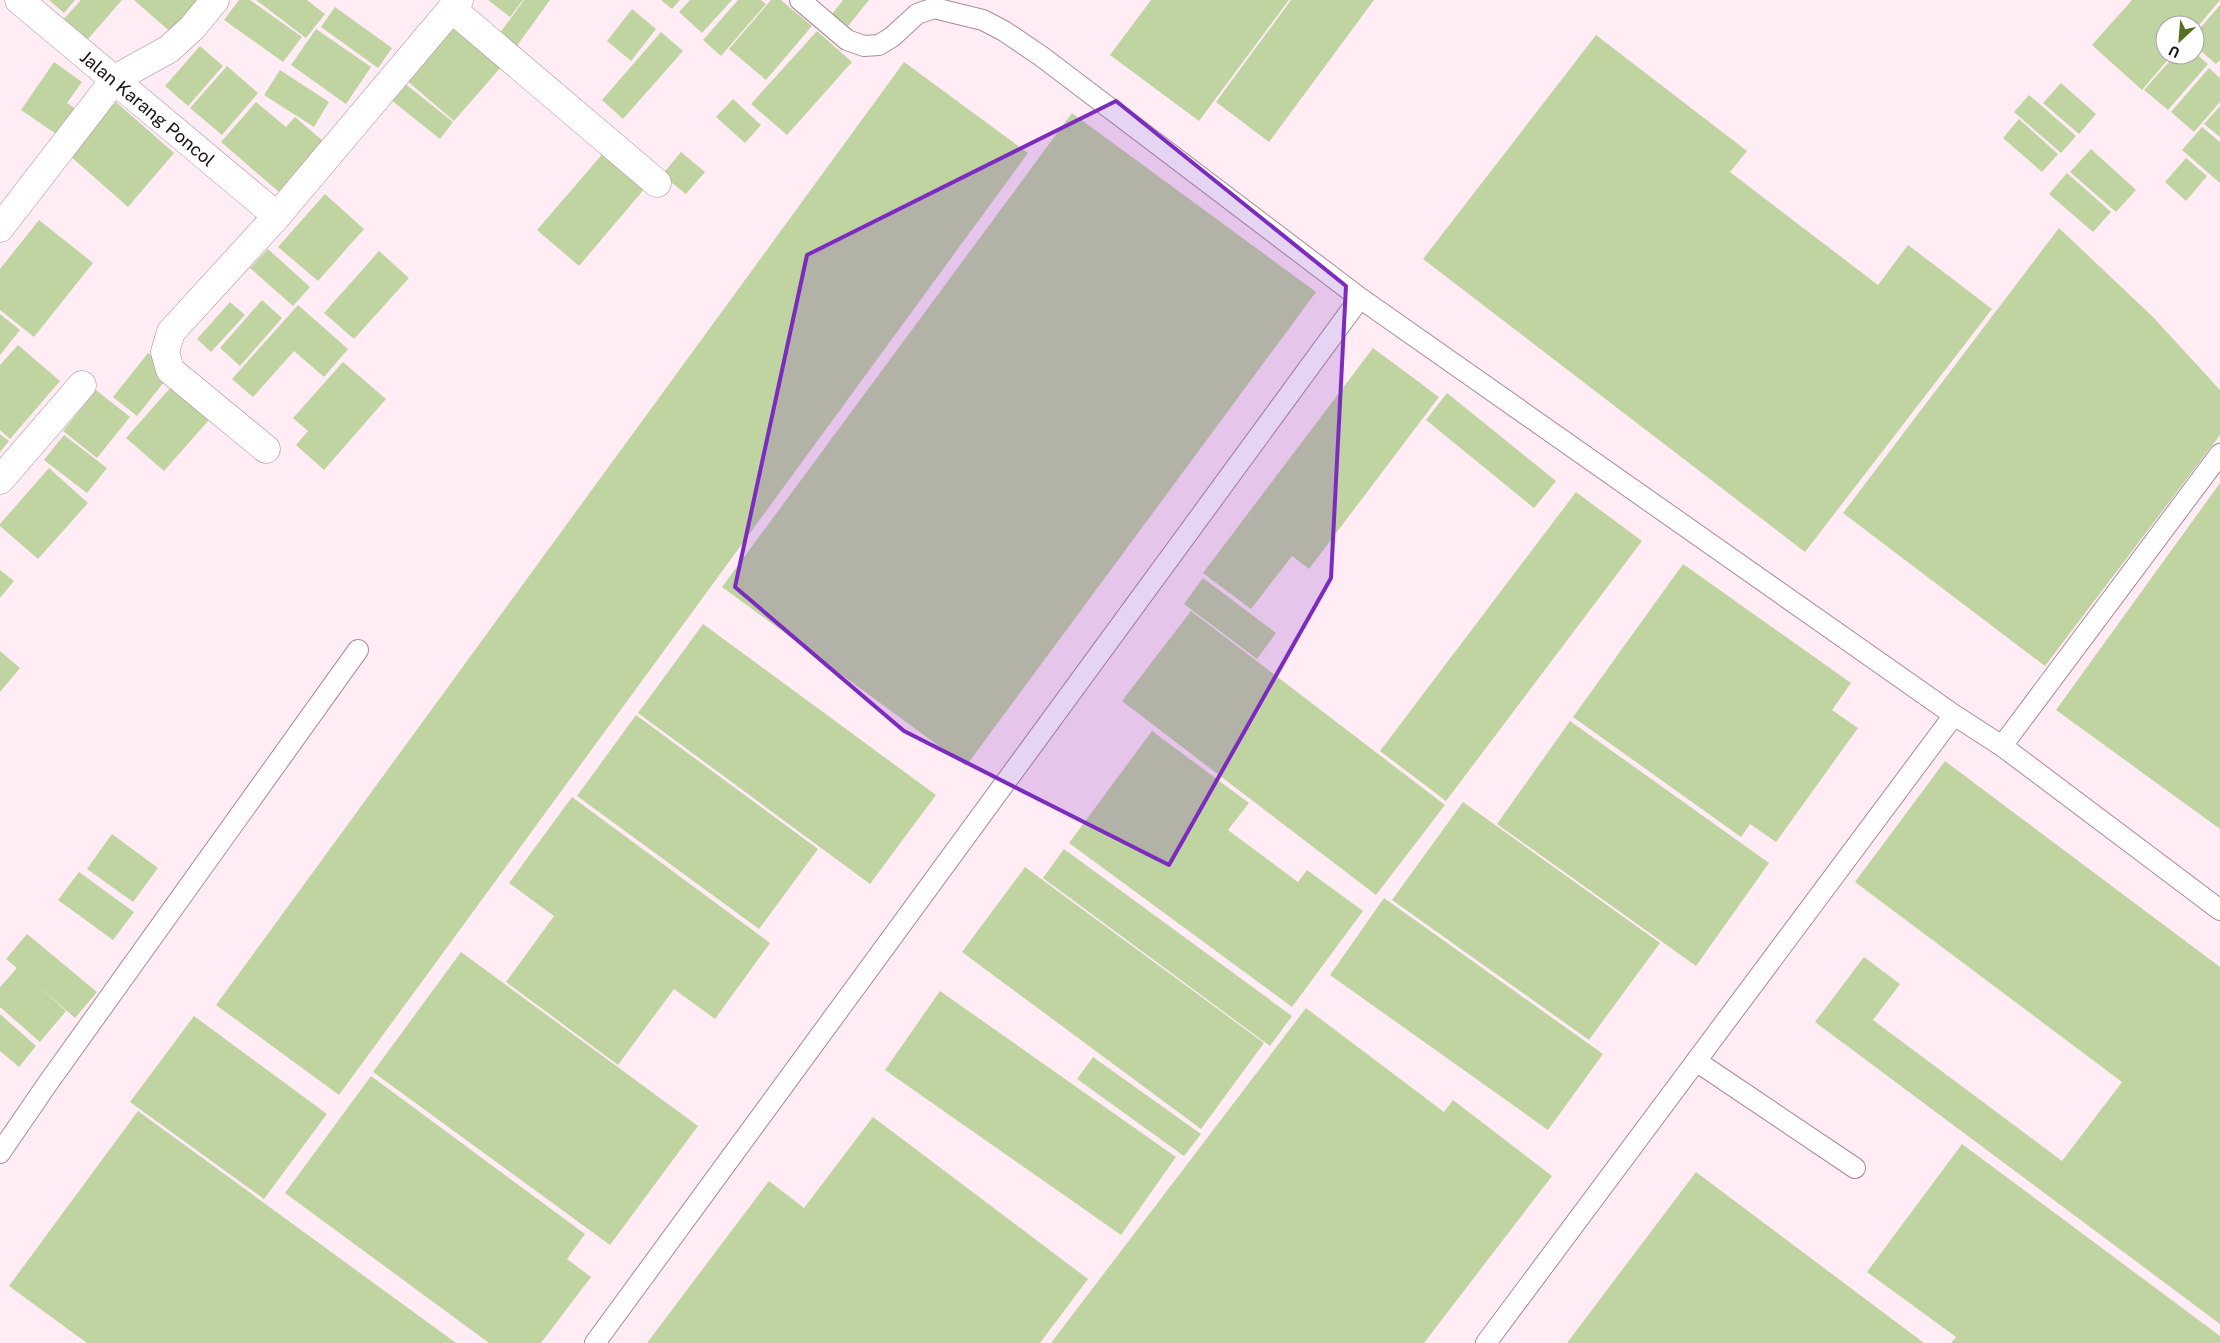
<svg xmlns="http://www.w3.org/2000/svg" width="2220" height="1343" viewBox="0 0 2220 1343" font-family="'Public Sans',sans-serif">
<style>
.building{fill:#c0d4a1}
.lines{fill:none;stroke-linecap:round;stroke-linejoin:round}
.lane-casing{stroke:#a88b98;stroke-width:22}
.street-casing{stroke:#a88b98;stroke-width:29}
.lane{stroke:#fff;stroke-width:20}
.street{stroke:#fff;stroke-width:28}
.marked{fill:#7b2cbf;fill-opacity:0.2;stroke:#7b2cbf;stroke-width:4;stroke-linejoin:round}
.labels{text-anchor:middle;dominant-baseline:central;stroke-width:4.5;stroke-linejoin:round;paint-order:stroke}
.street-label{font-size:18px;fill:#1e1318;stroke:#fff}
</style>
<rect width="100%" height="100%" fill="#ffecf4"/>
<path class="building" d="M49,0H75L64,13Z
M81,0H122L88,39L64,19Z
M134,0H206L175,36Z
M239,0H250L302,37L283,62L224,20Z
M256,0H307L325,14L306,38Z
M488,0H523L510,17Z
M524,0H550L514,50L497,37Z
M661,0H680L672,9Z
M690,0H732L702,33L679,12Z
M738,0H761L766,4L721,56L703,40Z
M771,0H781L812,26L766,80L729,49Z
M843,0H869L848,26L832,14Z
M1151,0H1289L1199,121L1110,55Z
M1291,0H1374L1269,142L1216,102Z
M2132,0H2220L2195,30V25H2165V55H2172L2142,90L2092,45Z
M2220,5V60L2216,64L2195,46V34Z
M335,7L392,48L378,68L321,27Z
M632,9L656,29L631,61L607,41Z
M452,25L501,67L454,121L405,79Z
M316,29L371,67L346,104L291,65Z
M817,31L852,62L787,135L751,104Z
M661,32L683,51L623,119L602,100Z
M1596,35L1747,151L1730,172L1878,285L1908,245L1992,309L1805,552L1423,259Z
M200,46L223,66L188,106L165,86Z
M2195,53L2208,64L2168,110L2144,90L2175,55H2195Z
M54,62L82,82L67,103L80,112L62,138L21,110Z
M904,62L1028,153L339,1095L216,1005Z
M227,66L258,93L222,135L190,108Z
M2209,68L2220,78V102L2194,132L2171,112Z
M280,70L329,102L314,127L264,95Z
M403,82L453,122L440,139L390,99Z
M2061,83L2096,114L2079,134L2043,103Z
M2029,95L2076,136L2061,153L2014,112Z
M733,99L761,125L745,143L716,117Z
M116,102L174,153L128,207L69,155Z
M256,102L286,127L295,117L323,141L279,192L221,142Z
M2220,106V137L2204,124Z
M1072,113L1316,292L966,766L722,587Z
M2019,119L2058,154L2042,172L2003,138Z
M2202,127L2220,142V183L2182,150Z
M2091,149L2136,190L2116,212L2070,172Z
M605,151L646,187L579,266L537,230Z
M681,152L705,172L686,194L662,175Z
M2186,158L2207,176L2186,201L2165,182Z
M2067,173L2111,212L2093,232L2049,194Z
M325,194L364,229L318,281L278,247Z
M39,220L93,263L34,337L0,310V269Z
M2059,228L2153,317L2220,390V435L2045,666L1843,513Z
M268,249L310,287L293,306L250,268Z
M379,251L409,278L354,339L324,313Z
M262,300L282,318L240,366L220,348Z
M230,302L245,315L211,352L197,339Z
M298,305L348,349L324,377L294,351L253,397L232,379Z
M0,314L20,330L0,355Z
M18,345L60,381L10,439L0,430V365Z
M1373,348L1439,397L1309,569L1292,556L1251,609L1203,573Z
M148,353L172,372L137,416L113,397Z
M343,362L386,399L324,470L296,445L308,431L293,418Z
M178,379L216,412L164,471L126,438Z
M96,390L130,417L97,458L63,431Z
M1447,393L1556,481L1534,508L1426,420Z
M0,434L9,441L0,452Z
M64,435L107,468L87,493L44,460Z
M49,468L88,503L38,559L0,526V524Z
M2220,483V829L2056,710Z
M1576,492L1642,541L1446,801L1380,751Z
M1683,564L1851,683L1832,710L1858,728L1776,842L1750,824L1741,837L1573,717Z
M0,570L14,581L0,598Z
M1203,578L1276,633L1257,659L1184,604Z
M1191,611L1445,805L1376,895L1122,701Z
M703,624L936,795L870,884L638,713Z
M0,651L20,668L0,692Z
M636,715L818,849L759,929L577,796Z
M1570,721L1769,863L1696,966L1497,824Z
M1152,731L1249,803L1228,830L1298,882L1307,870L1363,911L1292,1007L1069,843Z
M1945,761L2220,967V1324L1815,1022L1864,957L1900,984L1873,1020L2062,1161L2122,1082L1855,882Z
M572,797L770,943L715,1019L674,989L618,1065L506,982L554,916L509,883Z
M1463,802L1660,943L1589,1040L1392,900Z
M112,834L158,868L133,902L87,869Z
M1064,849L1292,1016L1270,1046L1043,878Z
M1025,867L1264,1043L1201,1129L962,952Z
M79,872L134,912L113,940L58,900Z
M1384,898L1603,1054L1548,1130L1330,975Z
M27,934L97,992L75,1018L36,984L66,1011L40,1042L0,1007V987L17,968L6,959Z
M461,952L698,1126L610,1245L373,1072Z
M940,991L1176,1157L1121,1235L885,1070Z
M1306,1008L1444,1112L1453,1100L1552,1176L1424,1343H1051Z
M0,1014L36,1046L19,1067L0,1051Z
M194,1016L327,1114L264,1199L130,1102Z
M1093,1057L1201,1134L1184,1156L1077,1079Z
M371,1076L585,1234L567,1259L591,1277L541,1343H489L285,1193Z
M138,1111L456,1343H87L9,1286Z
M873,1117L1088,1279L1040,1343H647L769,1181L804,1208Z
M1962,1144L2220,1336V1343H1951L1956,1337L1867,1272Z
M1696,1172L1924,1343H1567Z"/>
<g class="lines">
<defs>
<path id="lane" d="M800,0L847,40L864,46L879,45L892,37L917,14L934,8L983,20L1004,31L1041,56L1360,298L1954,715L2002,746L2220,910
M2002,746L2220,454
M1696,1061L1855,1168
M0,1153L48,1083L358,650
M595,1343L1360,298
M1486,1343L1954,715"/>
<g id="street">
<path id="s1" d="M19,0L277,216"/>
<path d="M452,9L657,183"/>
<path d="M0,228L115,79L169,49L192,28L215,0"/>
<path d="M266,449L170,370L165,352L171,332L277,216L459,0"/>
<path d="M0,480L82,385"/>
</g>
</defs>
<use href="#lane" class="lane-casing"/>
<use href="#street" class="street-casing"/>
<use href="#lane" class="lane"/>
<use href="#street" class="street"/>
</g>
<path class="marked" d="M1116,101L1346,286L1331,578L1169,865L904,731L735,587L807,255Z"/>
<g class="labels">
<g class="street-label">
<text stroke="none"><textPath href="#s1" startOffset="168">Jalan Karang Poncol</textPath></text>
</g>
</g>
<g transform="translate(2180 40) rotate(206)"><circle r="24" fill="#ffffff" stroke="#a5a1a3"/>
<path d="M0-4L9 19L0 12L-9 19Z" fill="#567022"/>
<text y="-8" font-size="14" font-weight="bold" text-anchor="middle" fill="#1e1318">U</text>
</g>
</svg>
